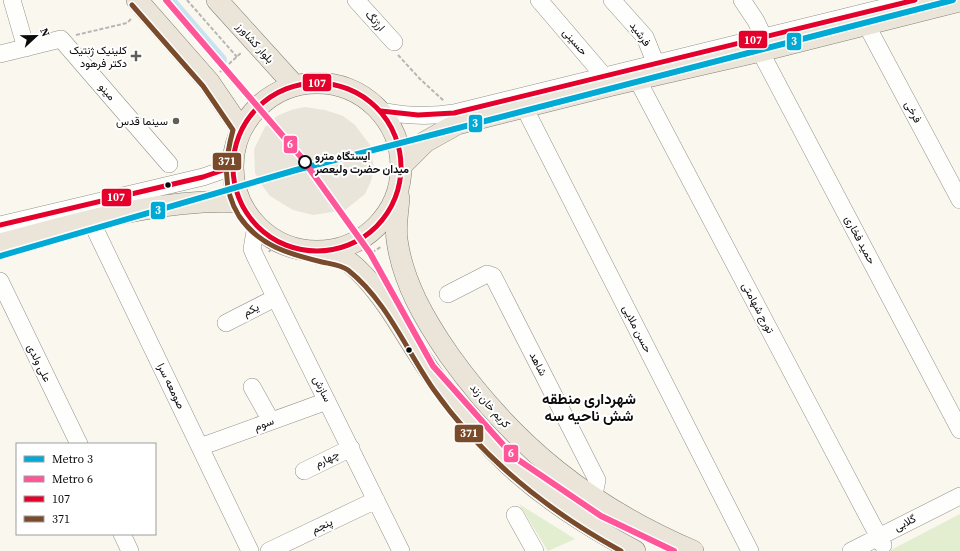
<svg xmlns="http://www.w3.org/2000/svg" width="960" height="551" viewBox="0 0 960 551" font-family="'Source Serif 4',Vazirmatn,serif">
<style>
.green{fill:#e3eed0}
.plaza{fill:#e9e5db}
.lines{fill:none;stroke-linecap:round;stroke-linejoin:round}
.canal{stroke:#c8e3f1;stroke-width:12}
.minor-casing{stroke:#93918d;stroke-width:18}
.major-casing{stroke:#807f7a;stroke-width:22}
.path{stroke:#b7b6b5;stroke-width:2;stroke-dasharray:4 2;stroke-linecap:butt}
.minor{stroke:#fefefc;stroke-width:17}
.major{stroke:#eae5d8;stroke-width:21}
.bus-1-casing{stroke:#fff;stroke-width:8}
.bus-2-casing{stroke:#fff;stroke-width:8}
.bus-1{stroke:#e4002b;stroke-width:5}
.bus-2{stroke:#7a4b2a;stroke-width:5}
.metro-1-casing{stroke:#fff;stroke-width:9}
.metro-2-casing{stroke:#fff;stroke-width:9}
.metro-1{stroke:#00aad4;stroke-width:6}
.metro-2{stroke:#f59;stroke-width:6}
.poi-dot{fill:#5f5e5a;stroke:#fff;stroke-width:1.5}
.stop-dot{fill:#fff;stroke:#0b0b0b;stroke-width:2}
.bus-dot{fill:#0b0b0b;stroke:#fff;stroke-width:1.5}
.labels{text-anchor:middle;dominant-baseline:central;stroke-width:4;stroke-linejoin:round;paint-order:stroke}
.street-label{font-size:11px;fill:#0b0b0b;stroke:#fff}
.poi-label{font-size:11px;fill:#0b0b0b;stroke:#fff;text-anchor:end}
.stop-label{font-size:11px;font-weight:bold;fill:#0b0b0b;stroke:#fff;text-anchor:start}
.district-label{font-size:15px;font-weight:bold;fill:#0b0b0b;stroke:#fff}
.line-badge{stroke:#fff;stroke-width:1.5}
.badge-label{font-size:11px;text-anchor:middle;font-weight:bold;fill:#fff}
</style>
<rect width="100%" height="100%" fill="#faf7ee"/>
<path class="green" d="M519,504L575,539L548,551Z
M960,514V551H889Z"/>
<path class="plaza" d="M305,107L325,110L343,116L355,125L370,145L374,168L371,181L365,194L345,210L313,215L293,210L270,196L261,184L255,173L254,149L265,127L277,116L291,110Z"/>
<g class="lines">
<path class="canal" d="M169,0L221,60"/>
<defs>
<path id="minor" d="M12,0L26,48
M356,0L394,42
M539,0L610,83
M612,0L645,37L660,74
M742,0L756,21L768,47
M866,24L960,200
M760,51L960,430
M0,54L61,39L169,164
M637,79L883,545
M524,107L750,551
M381,111C406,116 429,117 454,113L915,0
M91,221L250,551
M0,225L203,177L232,167
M256,226L252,249L255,256L401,551
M0,281L79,444
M448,294L487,274L493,276L595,476L597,480L593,499
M226,323L275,298
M252,387L271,421
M200,447L327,401
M304,471L351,448
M515,515L535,551
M122,534L130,551
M269,551L376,500
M851,551L960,496"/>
<path id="major" d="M137,0L209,82L241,129
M217,0L294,85
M233 167a84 84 0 1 1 168 0a84 84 0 1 1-168 0Z
M401,166L425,142L457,124L612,85L769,49L960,1
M399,198C398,212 395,227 397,240C403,283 425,320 449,355C514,446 590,507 693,551
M0,244C78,224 158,198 240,202
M320,254C329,256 339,257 347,261C354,265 359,271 365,277C392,306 409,342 432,374C450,400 472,425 493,449C533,491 584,524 635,551"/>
</defs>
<use href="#minor" class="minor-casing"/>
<use href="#major" class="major-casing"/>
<path class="path" d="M187,0L237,57
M76,35L127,23L132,18
M398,55L420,79L444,101
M220,72L242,52
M269,252L276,241
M367,256L382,246"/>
<use href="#minor" class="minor"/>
<use href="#major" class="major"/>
<defs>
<path id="bus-1" d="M233 167a84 84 0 1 1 168 0a84 84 0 1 1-168 0Z
M381,111L418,115L454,113L915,0
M0,225L203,177L232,167"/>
<path id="bus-2" d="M132,5L203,86L233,130C225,159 222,189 239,216C259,246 289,254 322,262C331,264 341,265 348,270C387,301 406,350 434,390C482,458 548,511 621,551"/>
</defs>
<use href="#bus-1" class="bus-1-casing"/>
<use href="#bus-2" class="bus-2-casing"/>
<use href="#bus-1" class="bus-1"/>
<use href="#bus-2" class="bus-2"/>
<defs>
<path id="metro-1" d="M0,256L296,170L953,0"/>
<path id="metro-2" d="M166,0L301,157L370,253L433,366L514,457L601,516L674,551"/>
</defs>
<use href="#metro-1" class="metro-1-casing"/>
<use href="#metro-2" class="metro-2-casing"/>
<use href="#metro-1" class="metro-1"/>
<use href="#metro-2" class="metro-2"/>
</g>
<g class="poi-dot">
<path d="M134 50h4v4h4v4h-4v4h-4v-4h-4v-4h4z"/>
<circle cx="176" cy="121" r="4"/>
</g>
<circle class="stop-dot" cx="305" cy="162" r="6"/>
<g class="bus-dot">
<circle cx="168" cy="185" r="3.5"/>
<circle cx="409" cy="350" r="3.5"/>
</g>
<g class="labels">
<g class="street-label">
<text transform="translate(375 21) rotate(48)">ارژنگ</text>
<text transform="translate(640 34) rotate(54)">فرشید</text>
<text transform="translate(575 42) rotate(49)">حسینی</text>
<text transform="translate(255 43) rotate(48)">بلوار کشاورز</text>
<text transform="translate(107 92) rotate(49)">مینو</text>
<text transform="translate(913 112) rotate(62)">فرخی</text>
<text transform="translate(860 240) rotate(62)">حمید فخاری</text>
<text transform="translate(758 308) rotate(62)">تورج شهامتی</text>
<text transform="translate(251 310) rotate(-27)">یکم</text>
<text transform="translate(637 329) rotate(63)">حسن ملایی</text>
<text transform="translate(39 363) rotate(64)">علی ولدی</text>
<text transform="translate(538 364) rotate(63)">شاهد</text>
<text transform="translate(171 386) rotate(64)">صومعه سرا</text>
<text transform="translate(322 389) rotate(63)">سازش</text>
<text transform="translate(490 406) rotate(49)">کریم خان زند</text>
<text transform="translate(264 424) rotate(-20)">سوم</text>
<text transform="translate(327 459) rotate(-26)">چهارم</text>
<text transform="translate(905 523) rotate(-27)">گلابی</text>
<text transform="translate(322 526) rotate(-25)">پنجم</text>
</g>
<g class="poi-label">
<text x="127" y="50">کلینیک ژنتیک<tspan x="127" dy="13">دکتر فرهود</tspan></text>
<text x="168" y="121">سینما قدس</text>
</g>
<g class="stop-label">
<text x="315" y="156">ایستگاه مترو<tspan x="315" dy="13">میدان حضرت ولیعصر</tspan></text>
</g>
<g class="district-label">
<text x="589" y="398">شهرداری منطقه<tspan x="589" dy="17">شش ناحیه سه</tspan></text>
</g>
</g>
<g class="line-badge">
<rect x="738" y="30" width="30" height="19" rx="4" fill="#e4002b"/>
<rect x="786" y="32" width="16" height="19" rx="4" fill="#00aad4"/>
<rect x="302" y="73" width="30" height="19" rx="4" fill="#e4002b"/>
<rect x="468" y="114" width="15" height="19" rx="4" fill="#00aad4"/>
<rect x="283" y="135" width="15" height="19" rx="4" fill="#f59"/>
<rect x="212" y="152" width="30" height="19" rx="4" fill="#7a4b2a"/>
<rect x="101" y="188" width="31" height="19" rx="4" fill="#e4002b"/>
<rect x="150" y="201" width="16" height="19" rx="4" fill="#00aad4"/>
<rect x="454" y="424" width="30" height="19" rx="4" fill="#7a4b2a"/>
<rect x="503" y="444" width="16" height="19" rx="4" fill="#f59"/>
</g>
<g class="badge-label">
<text x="753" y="44">107</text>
<text x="794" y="45">3</text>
<text x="317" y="87">107</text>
<text x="475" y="127">3</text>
<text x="290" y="148">6</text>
<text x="227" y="165">371</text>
<text x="116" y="201">107</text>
<text x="158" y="214">3</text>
<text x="469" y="437">371</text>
<text x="511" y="457">6</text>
</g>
<rect x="16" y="443" width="140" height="92" fill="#ffffff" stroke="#9d9d9d"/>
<rect x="24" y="456" width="20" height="6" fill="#00aad4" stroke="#9d9d9d"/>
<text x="52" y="463" font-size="12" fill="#0b0b0b">Metro 3</text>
<rect x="24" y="476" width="20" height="6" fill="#ff5599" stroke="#9d9d9d"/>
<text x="52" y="483" font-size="12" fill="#0b0b0b">Metro 6</text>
<rect x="24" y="496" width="20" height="6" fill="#e4002b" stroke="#9d9d9d"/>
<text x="52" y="503" font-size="12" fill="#0b0b0b">107</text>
<rect x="24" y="516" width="20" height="6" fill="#7a4b2a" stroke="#9d9d9d"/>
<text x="52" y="523" font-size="12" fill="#0b0b0b">371</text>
<g transform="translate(36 36) rotate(68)" stroke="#ffffff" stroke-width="3" paint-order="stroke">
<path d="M0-3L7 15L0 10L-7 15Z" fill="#0b0b0b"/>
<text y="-6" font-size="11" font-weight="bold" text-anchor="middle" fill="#0b0b0b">N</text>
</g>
</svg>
